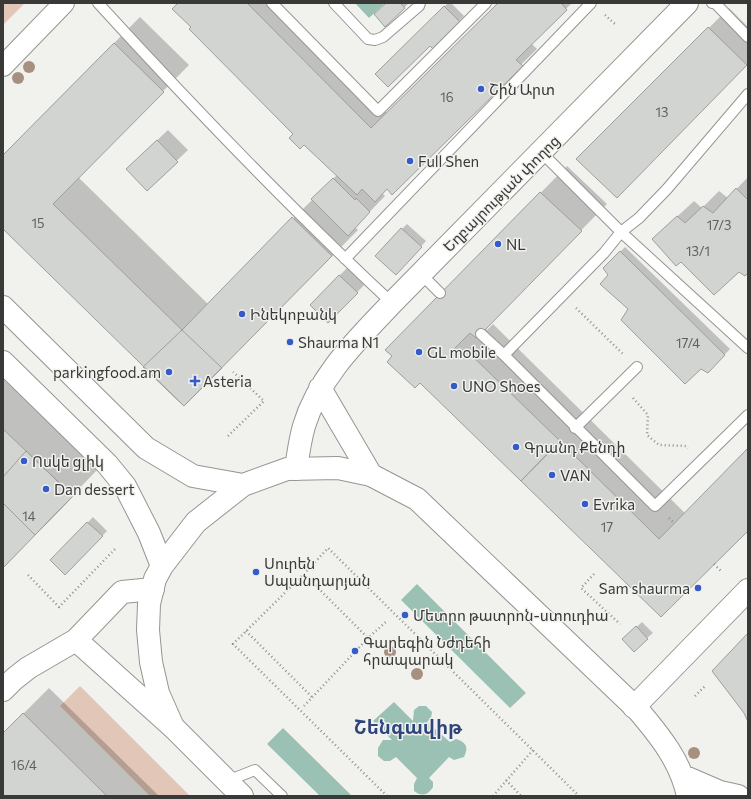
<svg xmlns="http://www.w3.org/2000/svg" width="751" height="799" viewBox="0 0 751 799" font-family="Commissioner,'Noto Sans Armenian',sans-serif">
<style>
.green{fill:#e2c6b7}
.water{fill:#9bc0b4}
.shadow{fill:#0003}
.building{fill:#d1d4d1;stroke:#9c9f9c}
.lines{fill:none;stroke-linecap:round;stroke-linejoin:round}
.service-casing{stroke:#959591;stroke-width:12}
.minor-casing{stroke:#959591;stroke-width:22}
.tertiary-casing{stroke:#959591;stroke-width:24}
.primary-casing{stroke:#959591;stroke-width:24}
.path{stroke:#8f8f8c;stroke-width:2.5;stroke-dasharray:1 3;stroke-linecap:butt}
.service{stroke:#fff;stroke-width:10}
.minor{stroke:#fff;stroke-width:20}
.tertiary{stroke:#fff;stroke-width:22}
.primary{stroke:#fff;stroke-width:22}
.tree{fill:#a89081}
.poi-dot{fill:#355aca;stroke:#f1f1ee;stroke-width:1.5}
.labels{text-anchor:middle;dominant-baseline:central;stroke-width:3;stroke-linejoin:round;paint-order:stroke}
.number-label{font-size:13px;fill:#5f605e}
.poi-label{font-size:15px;fill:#393937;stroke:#f1f1ee;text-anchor:start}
.street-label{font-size:15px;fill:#393937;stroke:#f1f1ee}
.district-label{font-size:19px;font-weight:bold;fill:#2e447d;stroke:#f1f1ee}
</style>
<rect width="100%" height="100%" fill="#f1f1ee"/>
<path class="green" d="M3,3H25L3,25Z
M80,686L190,796H150L60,706Z"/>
<path class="water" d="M355,3H385L369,18Z
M417,584L526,693L510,708L401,600Z
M394,702L413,721L414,710L419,706H426L432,712L431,718L427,722L450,742L456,739C466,742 469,747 464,757L454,760L449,757L429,778L433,782V787C428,795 422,797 414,791V784L417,778L396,757L390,761H384L378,756V748L383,740H392L373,721Z
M283,728L352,796H320L267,744Z"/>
<path class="shadow" d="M179,3H278L387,113L499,3H572L531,43L537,49L392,193L387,188L382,193L385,196L355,227L358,230L210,379L3,228V155L140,17L189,65L78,177L208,304L337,175L295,134L192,27Z
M387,3H409L385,26Z
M448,3H451L464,16L433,47L430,45L376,74Z
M729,8L748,27V63L636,177L577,158Z
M168,130L188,150L147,189L138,158Z
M567,166L607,204L485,328L487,330L493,324L685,513L748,449V530L661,615L386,350Z
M748,177V271L669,224L694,201L702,208L719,191L728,198Z
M407,224L426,241L401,268L402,229Z
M625,247L730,349L713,367L610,275L604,268Z
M355,260L372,277L328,322L339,276Z
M3,369L98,469L3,568Z
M93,517L107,531L65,574L51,560Z
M642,622L653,633L647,638L629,634Z
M49,688L159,796H3V734Z"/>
<path class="building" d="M178,3H247L371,128L498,3H562V4L567,10L516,60L523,66L392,195L387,189L375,202L362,189L357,195L304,145L300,149L289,138L293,134L189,29L191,27L172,9Z
M386,3H400L405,8L385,27L374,14Z
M444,6L460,22L433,49L430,46L388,87L375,74Z
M708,27L747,65L617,198L576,159Z
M114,43L164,92L53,204L182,330L292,217L332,256L184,406L3,229V155Z
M157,140L178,162L147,191L126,169Z
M333,178L355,200L356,198L370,212L348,236L311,199Z
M736,188L748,200V273L745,276L739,272L714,295L681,262L676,266L652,239L677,216L685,223L703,206L713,213Z
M540,192L582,231L481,334L476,338L470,333L454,349L461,355L466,350L560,441L521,481L420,383L415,388L387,362L392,356L385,350Z
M401,228L422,247L396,275L375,256Z
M620,251L725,355L708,373L701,369L685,384L621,320L628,309L600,284L608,275L603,268Z
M339,275L358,293L328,323L310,305Z
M182,330L222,368L184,406L143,367Z
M3,429L73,496L3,568Z
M560,441L659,539L748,448V531L661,617L521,481Z
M26,451L73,496L35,535L3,503V477Z
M87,522L103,536L65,575L50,560Z
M636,626L648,639L634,652L622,639Z
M748,633V722L744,713L712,671Z
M23,713L107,796H3V733Z"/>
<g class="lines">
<defs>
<path id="service" d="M98,3C192,106 289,207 392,303
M272,3L378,111L486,3
M334,3L368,39L375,40L383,37L419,6L420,3
M712,3L716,4L748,37
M748,94L667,189L639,218L621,232L604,253L504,355L655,506L748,415
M541,152L621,232L748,348
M345,259L591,3
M421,274L440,293
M481,334L504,355
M575,428L637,367
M227,781L255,770L282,796"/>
<path id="minor" d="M3,66L64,3"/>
<path id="tertiary" d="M320,388L371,475
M296,469C298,454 300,440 304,426C319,376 357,340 392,303L687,3
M76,640L173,727
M3,690L14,679L28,668L76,640L122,592L153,589
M634,707L748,590"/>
<path id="primary" d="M3,307L146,448L193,476L243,485
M3,362L107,464L125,486L149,533L162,566
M683,776L720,792L738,796
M242,796L173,727L158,693L151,662L148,630L149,604L155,579L162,566L196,522L243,485L287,469L338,468L371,475L417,499L638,710C660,736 681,762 688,796"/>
</defs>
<use href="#service" class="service-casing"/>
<use href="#minor" class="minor-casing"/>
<use href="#tertiary" class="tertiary-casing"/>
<use href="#primary" class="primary-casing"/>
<path class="path" d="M605,15L615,24
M576,308L624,355
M633,398L648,415L647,435L659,445L686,446L688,448
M228,436L264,401L233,372
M669,518L674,523
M714,564L721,571
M304,574L368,638
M594,574L581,588L620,624
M28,575L59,607L116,548
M246,631L312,697
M695,696L706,685
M304,706L368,638L387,621
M506,780L521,796
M387,796L233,644L304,574L328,548L579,796
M493,796L533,750"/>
<use href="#service" class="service"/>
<use href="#minor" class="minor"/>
<use href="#tertiary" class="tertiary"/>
<use href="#primary" class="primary"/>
</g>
<g class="tree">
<circle cx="29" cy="67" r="6"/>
<circle cx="18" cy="78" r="6"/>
<circle cx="390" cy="652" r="6"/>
<circle cx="417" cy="674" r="6"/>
<circle cx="694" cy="753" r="6"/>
</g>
<g class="poi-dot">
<circle cx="481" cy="89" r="4"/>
<circle cx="410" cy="161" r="4"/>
<circle cx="498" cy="244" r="4"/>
<circle cx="242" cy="314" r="4"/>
<circle cx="290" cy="342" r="4"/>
<circle cx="419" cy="352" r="4"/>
<circle cx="169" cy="372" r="4"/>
<path d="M193 375h4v4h4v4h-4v4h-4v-4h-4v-4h4z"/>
<circle cx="454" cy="386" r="4"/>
<circle cx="516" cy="447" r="4"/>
<circle cx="24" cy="461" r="4"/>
<circle cx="552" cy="475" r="4"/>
<circle cx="46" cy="489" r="4"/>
<circle cx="585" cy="504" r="4"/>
<circle cx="256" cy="572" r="4"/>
<circle cx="698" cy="588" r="4"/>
<circle cx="405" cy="615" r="4"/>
<circle cx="355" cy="651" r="4"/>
</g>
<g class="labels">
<g class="number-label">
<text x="447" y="97">16</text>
<text x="662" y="112">13</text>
<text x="38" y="223">15</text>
<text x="719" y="225">17/3</text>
<text x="698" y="251">13/1</text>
<text x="688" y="343">17/4</text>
<text x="29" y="516">14</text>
<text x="607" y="527">17</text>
<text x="24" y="765">16/4</text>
</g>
<g class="poi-label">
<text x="489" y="89">Շին Արտ</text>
<text x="418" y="161">Full Shen</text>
<text x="506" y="244">NL</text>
<text x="250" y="314">Ինեկոբանկ</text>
<text x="298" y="342">Shaurma N1</text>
<text x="427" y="352">GL mobile</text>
<text x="161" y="372" text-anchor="end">parkingfood.am</text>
<text x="203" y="381">Asteria</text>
<text x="462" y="386">UNO Shoes</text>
<text x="524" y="447">Գրանդ Քենդի</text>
<text x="32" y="461">Ոսկե ցլիկ</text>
<text x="560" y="475">VAN</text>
<text x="54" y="489">Dan dessert</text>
<text x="593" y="504">Evrika</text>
<text x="264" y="563">Սուրեն<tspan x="264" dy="17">Սպանդարյան</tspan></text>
<text x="690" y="588" text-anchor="end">Sam shaurma</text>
<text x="413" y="615">Մետրո թատրոն-ստուդիա</text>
<text x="363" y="642">Գարեգին Նժդեհի<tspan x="363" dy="17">հրապարակ</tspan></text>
</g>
<g class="street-label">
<text transform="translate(501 193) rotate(-45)">Եղբայրության փողոց</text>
</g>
<g class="district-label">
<text x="408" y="726">Շենգավիթ</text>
</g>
</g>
<rect width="751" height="799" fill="none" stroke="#393937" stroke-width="8"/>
</svg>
